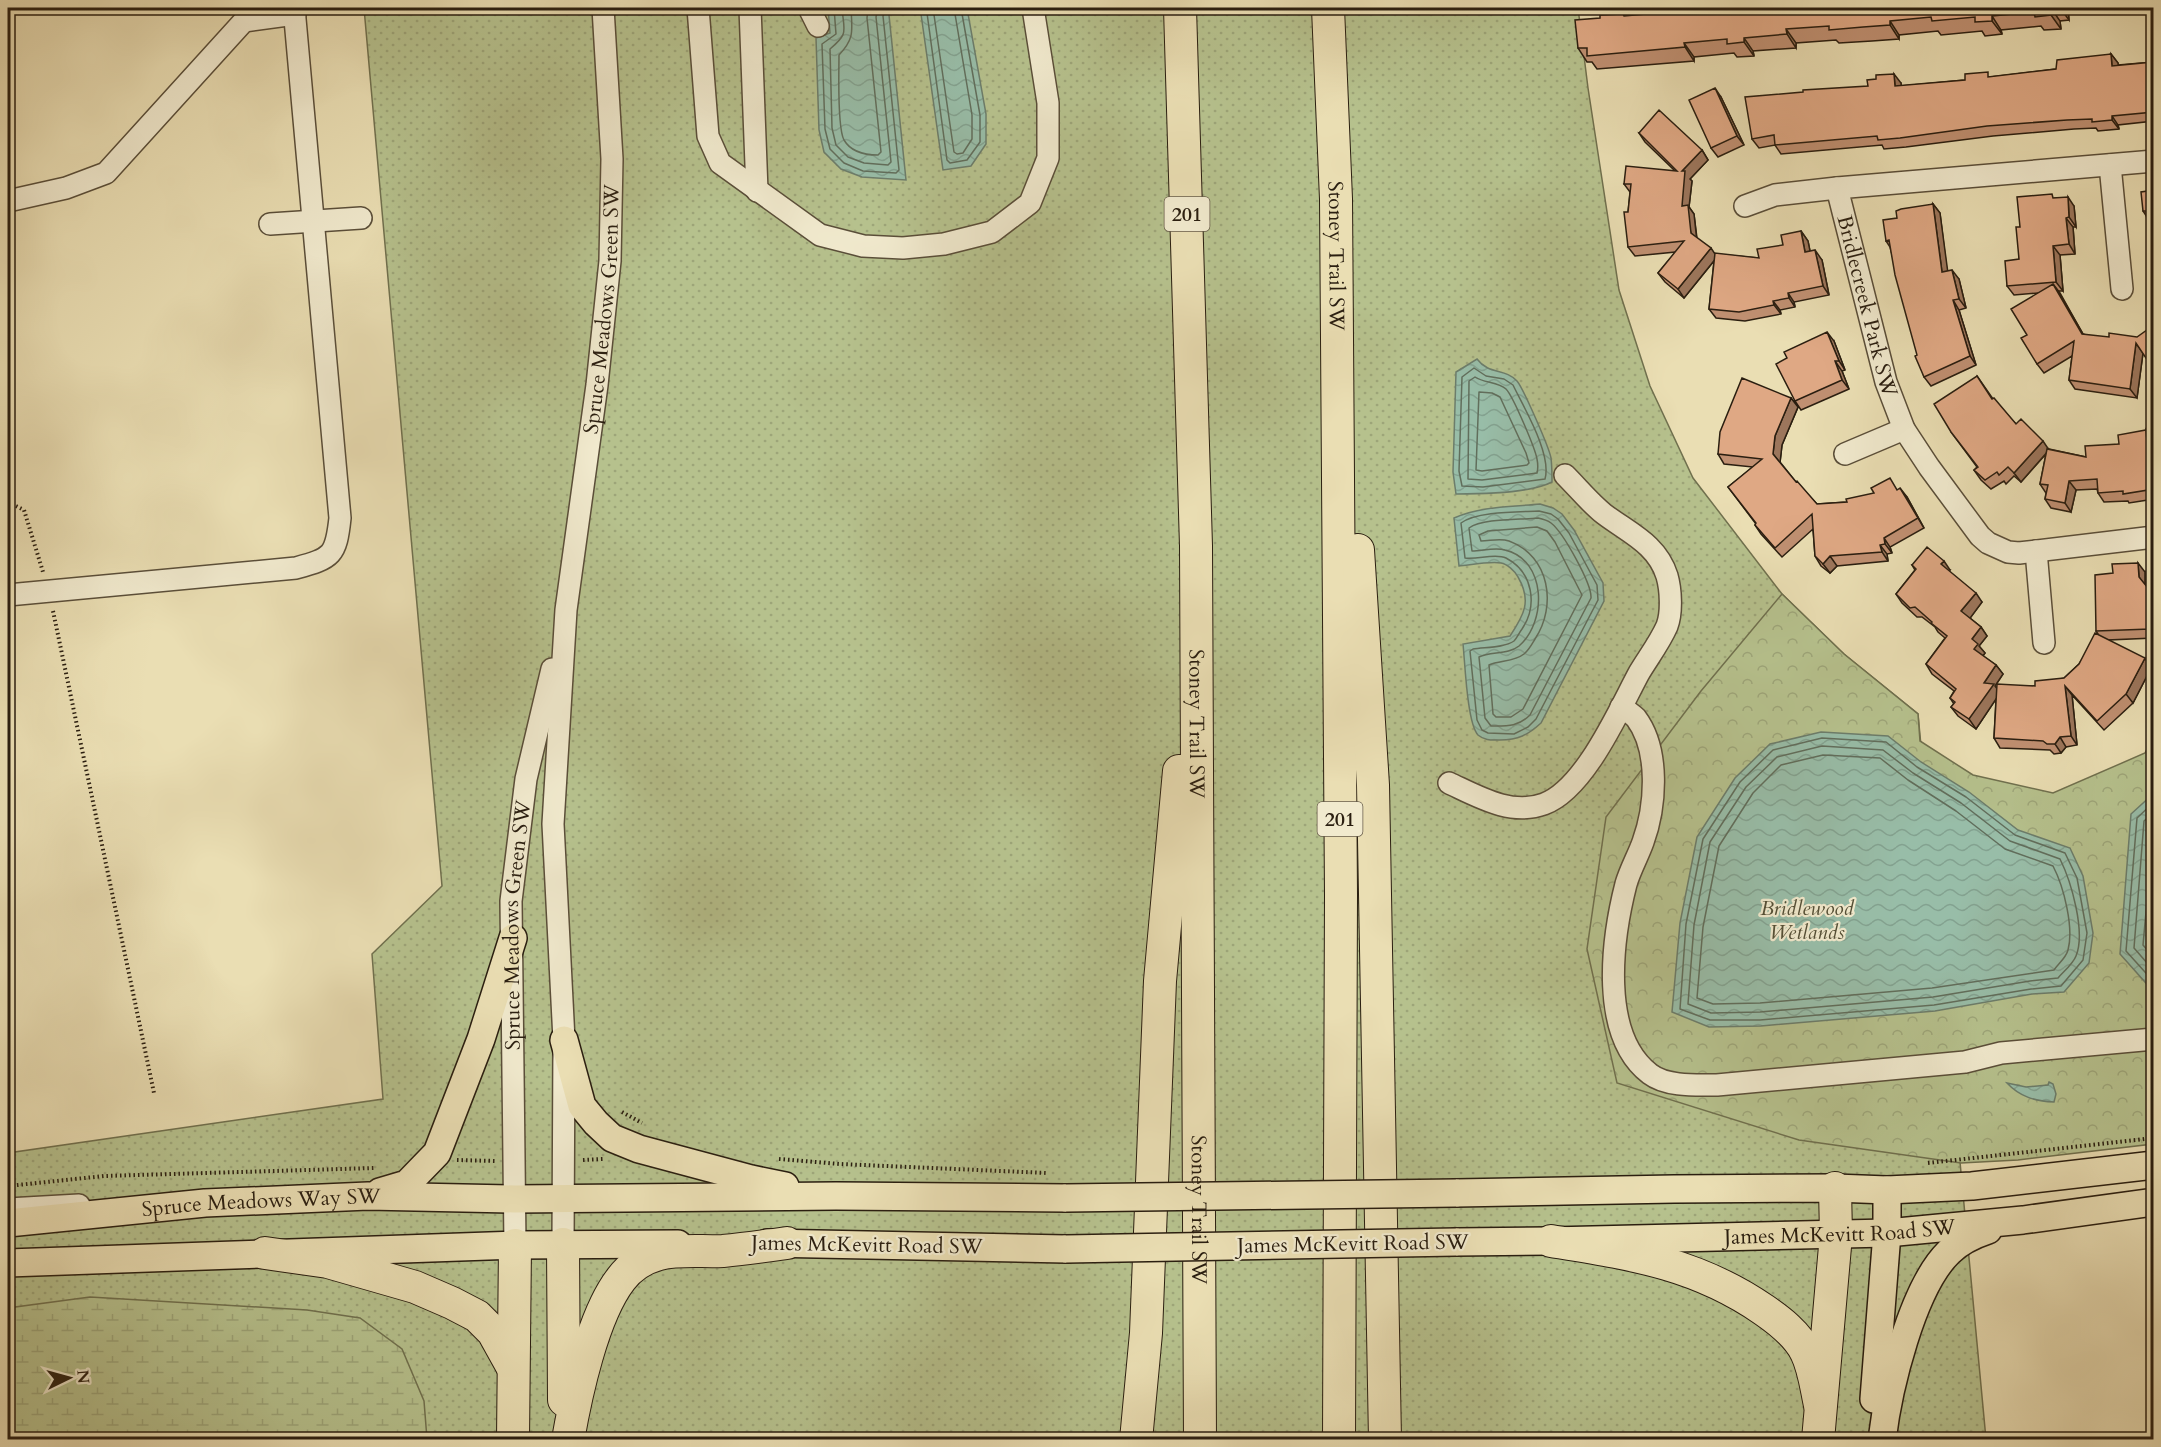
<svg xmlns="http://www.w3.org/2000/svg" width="2161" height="1447" viewBox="0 0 2161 1447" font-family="Cardo,serif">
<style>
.grass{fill:url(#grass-dots);stroke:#70704e;stroke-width:1.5}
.wetland{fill:url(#wetland-marsh);stroke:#70704e;stroke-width:1.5}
.park{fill:url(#park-crowns);stroke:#70704e;stroke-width:1.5}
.water{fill:url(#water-waves);stroke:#6c7d6b;stroke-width:1.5}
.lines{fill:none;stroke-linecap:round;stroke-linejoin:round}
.shore{stroke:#616e5c;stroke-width:1.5}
.minor-casing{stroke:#5a4e39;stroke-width:24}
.major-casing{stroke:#2a1e10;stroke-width:30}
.highway-casing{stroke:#2a1e10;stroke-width:34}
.path{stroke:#2a1e10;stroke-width:4;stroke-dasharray:1.5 3;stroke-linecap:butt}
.minor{stroke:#f1eace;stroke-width:21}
.major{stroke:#eadeb3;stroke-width:27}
.highway{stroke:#eadeb3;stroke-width:32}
.major-bridge-casing{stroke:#2a1e10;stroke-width:30;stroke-linecap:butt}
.major-bridge{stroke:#eadeb3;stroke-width:27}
.wall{fill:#c09072;stroke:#2a1e10;stroke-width:1.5}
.shaded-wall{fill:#9c765c;stroke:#2a1e10;stroke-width:1.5}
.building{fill:#dfa884;stroke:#2a1e10;stroke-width:1.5}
.labels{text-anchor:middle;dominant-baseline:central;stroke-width:4.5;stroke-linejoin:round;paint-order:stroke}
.shield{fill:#f1eace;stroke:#665b49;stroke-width:1.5}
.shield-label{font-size:20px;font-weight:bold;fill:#2a1e10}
.street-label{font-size:21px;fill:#2a1e10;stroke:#f1eace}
.park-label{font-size:21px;font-style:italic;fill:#544f36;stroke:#f1eace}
</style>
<defs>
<pattern id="grass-dots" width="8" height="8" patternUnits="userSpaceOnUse" patternTransform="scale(1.5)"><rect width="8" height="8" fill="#b6c18d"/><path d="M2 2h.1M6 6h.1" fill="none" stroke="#9da579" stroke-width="1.8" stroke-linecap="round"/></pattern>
<pattern id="wetland-marsh" width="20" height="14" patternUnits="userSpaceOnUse" patternTransform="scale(1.5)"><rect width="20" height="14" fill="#b6c18d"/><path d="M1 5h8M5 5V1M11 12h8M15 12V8" fill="none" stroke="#9da579"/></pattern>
<pattern id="park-crowns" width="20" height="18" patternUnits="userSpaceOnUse" patternTransform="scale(1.5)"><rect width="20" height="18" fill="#b6c18d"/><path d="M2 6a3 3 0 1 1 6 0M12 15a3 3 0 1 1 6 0" fill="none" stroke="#9da579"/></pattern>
<pattern id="water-waves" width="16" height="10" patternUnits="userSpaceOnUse" patternTransform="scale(1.5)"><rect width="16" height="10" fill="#98bda8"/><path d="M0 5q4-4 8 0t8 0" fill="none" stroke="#83a290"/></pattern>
</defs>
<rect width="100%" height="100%" fill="#eadeb3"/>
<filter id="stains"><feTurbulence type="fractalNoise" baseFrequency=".00333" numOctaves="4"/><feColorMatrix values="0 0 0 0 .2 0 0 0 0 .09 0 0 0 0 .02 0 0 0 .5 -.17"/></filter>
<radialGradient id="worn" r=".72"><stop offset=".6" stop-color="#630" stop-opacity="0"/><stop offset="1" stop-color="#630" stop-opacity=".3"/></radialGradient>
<path class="grass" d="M364,8H1578L1588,88L1619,290L1650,386L1693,478L1782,594L1844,654L1918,714L1986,1439H8V1153L383,1099L372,954L442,886Z"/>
<path class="wetland" d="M90,1297L307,1310L360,1318L402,1349L424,1401L427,1439H8V1308Z"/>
<path class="park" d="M1782,594L1844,654L1918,714L1920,741L1973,775L2053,793L2145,753L2153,737V1144L2018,1160L1961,1163L1799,1140L1617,1083L1587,949L1606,817L1701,691Z"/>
<path class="water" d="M828,8H895L889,15L906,180L862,177L841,169L824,152L819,130L816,38L830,33Z
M915,8H967L986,114V144L971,166L943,170L921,14Z
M1477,359C1489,375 1505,368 1517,381C1523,388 1549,447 1551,458C1552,466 1552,474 1552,482C1531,493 1481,494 1456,494L1453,472L1456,372Z
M1540,504L1553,508L1562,514L1574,530L1603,583L1604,601L1541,723C1528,735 1518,740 1500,740C1492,740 1485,741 1478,735C1467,723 1465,662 1463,644L1510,636C1524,615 1532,601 1518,577C1515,571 1507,564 1501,563C1490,561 1470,565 1459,566L1454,518C1481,506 1511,507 1540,504Z
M1821,732L1888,736L1921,762L1969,792L2018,830L2070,848L2083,876L2093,933L2089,963L2064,992L2032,994L1935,1011L1761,1026L1709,1027L1672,1012L1680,923L1697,837L1735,778L1770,744Z
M2153,794V991L2120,954L2131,814Z
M2049,1082L2053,1084L2056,1094L2054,1102C2035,1101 2020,1097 2007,1083L2026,1087L2048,1085Z"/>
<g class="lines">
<path class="shore" d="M834,8L836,34L822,44L825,129L830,149L844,163L863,171L896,173L899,170L883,16L887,8
M842,8C844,32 849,33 830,49L832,128L836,145L848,157L864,163L888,165L891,162L876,17L878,8
M851,8C852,31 855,38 839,55C839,73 837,127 844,140C851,152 866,155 878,155L881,152L867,18L868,8
M924,8L927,13L947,160L950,163L967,160L980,142V115L961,8
M933,8L954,152L957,154L963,153L972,139V115L954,8
M1474,368L1486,376L1504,379L1513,385C1524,408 1552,454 1545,479L1483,487L1462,486L1459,471L1462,377Z
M1475,377C1484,383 1498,382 1506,389C1513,396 1535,448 1537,459C1538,464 1538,469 1537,473L1482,480L1468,479L1469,381Z
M1479,392L1492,393L1500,397L1526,453L1529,463L1527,465L1482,471L1476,470Z
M1539,511L1551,514L1558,519L1569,533L1597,585L1598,600L1536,719L1528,727L1514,734L1488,733L1482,730L1477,720L1470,651L1473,649C1484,647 1504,648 1514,641C1517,638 1519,633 1522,629C1538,605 1533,572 1506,558C1495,553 1477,560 1465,558L1461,523C1476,511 1519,512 1539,511Z
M1538,518C1543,519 1547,520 1551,523C1563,532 1592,584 1591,598L1530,715C1518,727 1507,726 1491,726L1485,718L1479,657C1490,651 1508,655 1519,646C1547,622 1547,560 1505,550C1495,547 1482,551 1472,551L1469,528C1483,518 1520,520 1538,518Z
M1537,527L1547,531L1555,542L1582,595L1523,709L1511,717H1496L1493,714L1489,665C1499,660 1514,662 1524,654C1529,650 1532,644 1535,639C1557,606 1550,556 1509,541C1500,538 1490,541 1481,541L1479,535L1488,531Z
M1822,738L1886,742L1917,767L1966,797L2015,835L2065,853L2077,878L2087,933L2083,960L2061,986L2031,989L1934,1005L1760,1020H1710L1680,1009L1686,924L1703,839L1740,782L1773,750Z
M1822,746L1883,750L1913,773L1961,803L2010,841L2060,859C2071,881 2086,932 2076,956C2073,964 2063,972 2058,978L2030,981L1933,997L1760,1012L1711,1013L1688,1004L1694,925L1710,842L1746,787L1777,757Z
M1823,755L1880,758L1908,780L1956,811L2005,849L2053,866C2064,887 2074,928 2068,950C2066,958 2058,964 2054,970L1932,988L1760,1003L1713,1004L1697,998L1703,927L1719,846L1753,793L1781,765Z
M2154,802L2137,818L2126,951L2154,982
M2154,812L2144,821L2134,948L2154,971
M2154,824L2143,945L2154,958"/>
<defs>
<g id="minor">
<path d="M698,8L708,136L720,163L820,235L863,246L903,248L944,244L992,232L1030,203L1048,158V103L1033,8"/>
<path d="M750,8L757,191"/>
<path d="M809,8L818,26"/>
<path id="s1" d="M2154,161L1837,188L1886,382L1904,429L1929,467L1980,536L1988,543L2008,552L2019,553L2154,537"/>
<path d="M2110,165L2122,289"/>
<path d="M8,201L66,188L106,173L244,21L295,14"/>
<path d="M1745,206L1775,195L1837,188"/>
<path d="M270,224L361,218"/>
<path d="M1845,454L1904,429"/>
<path d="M2036,551L2044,643"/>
<path d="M8,595L296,568C332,558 336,556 340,518L294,8"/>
<path d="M1621,707C1626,710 1632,714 1636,718C1660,750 1656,806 1643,842C1638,856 1630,870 1626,884C1612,939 1599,1035 1650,1074C1667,1087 1697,1085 1717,1085L1965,1062L2001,1053L2154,1039"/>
<path d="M1449,783C1479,797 1511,816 1544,804C1585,789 1619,710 1639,673C1648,658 1660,642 1667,626C1672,613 1671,590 1667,576C1657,544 1629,533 1604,514C1590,503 1578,488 1565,475"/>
<path d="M8,1209L79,1205"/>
<path id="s2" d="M563,1244L564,1040L553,824L566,610L597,385L610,261L612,159L603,8"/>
<path id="s3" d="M515,1245L511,901L526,779L552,669"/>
</g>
<g id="major">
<path d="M564,1040L582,1106L596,1123L612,1138L639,1149L751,1179L785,1186"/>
<path d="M380,1192L407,1184L437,1153L481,1039L513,938"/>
<path d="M1456,1193L1674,1189L1835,1188L1887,1190L1972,1186L2154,1165"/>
<path id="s4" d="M8,1223L205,1203L368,1196L515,1199L836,1196L1066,1198"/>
<path id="s5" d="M1456,1242L1551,1241L1887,1233L2023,1220L2154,1202"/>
<path d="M767,1243L1066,1249"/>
<path d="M8,1263L515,1245L678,1244"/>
<path d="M1874,1399L1887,1233V1190"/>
<path d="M1882,1440C1888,1389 1912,1288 1949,1252C1960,1241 1973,1235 1988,1230"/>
</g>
<g id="highway">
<path id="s6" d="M1180,8L1196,546L1200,1440"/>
<path id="s7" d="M1328,8L1336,199L1341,895L1339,1440"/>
<path d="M1358,550L1373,785L1385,1440"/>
<path d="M1551,1241C1631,1254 1696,1263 1764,1310C1780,1321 1797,1334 1806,1352C1814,1368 1816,1387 1820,1405"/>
<path d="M563,1244L564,1400"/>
<path d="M265,1253L328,1262L415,1287L452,1303L477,1316L493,1332L513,1368"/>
<path d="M513,1440L515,1245"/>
<path d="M568,1440C576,1394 593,1315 621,1279C630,1267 644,1258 659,1254C679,1249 703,1252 723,1251C745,1249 766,1246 787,1243"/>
<path d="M1136,1440L1146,1333L1160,981L1179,771"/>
<path d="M1818,1440L1836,1235L1835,1188"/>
</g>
</defs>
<use href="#minor" class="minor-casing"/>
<use href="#major" class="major-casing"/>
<use href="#highway" class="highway-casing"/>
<path class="path" d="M8,502L24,510L43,572
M53,611L154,1093
M622,1112L642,1123
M779,1159L840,1164L1047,1173
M457,1160L495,1161
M583,1160L603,1159
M1928,1163L2154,1138
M8,1186L104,1176L375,1168"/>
<use href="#minor" class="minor"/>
<use href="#major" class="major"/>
<use href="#highway" class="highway"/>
<defs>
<path id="major-bridge" d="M1066,1198L1456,1193
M1066,1249L1456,1242"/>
</defs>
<use href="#major-bridge" class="major-bridge-casing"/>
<use href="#major-bridge" class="major-bridge"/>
</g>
<path class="wall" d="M1692,8H2068L2069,20L2060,21L2061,29L2044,30L2041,26L2001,30L2002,34L1985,36L1982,31L1941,35L1938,31L1899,35V39L1872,41L1839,43L1836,40L1796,43V48L1753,51L1754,56L1737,57L1734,53L1694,57V61L1597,69L1592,62H1587L1578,48L1623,14L1625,16L1680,11Z
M2090,8H2098L2094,12Z
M2111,54L2118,63V65L2153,62L2154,58V121L2118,125L2119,129L2098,131L2096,128L2074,129L1993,136L1906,147L1884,149L1882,145L1781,154L1775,145L1759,148L1752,139L1868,86L1901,83V86L1965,80L2056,69Z
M1721,97L1744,145L1718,157L1711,148Z
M1639,133L1702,150L1708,160L1690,179L1692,181L1689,207L1694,214L1697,238L1715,254L1759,258L1783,245L1801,231L1808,241L1810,251L1822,260L1829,295L1794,302L1795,307L1780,310L1781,314L1745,321L1716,318L1709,309L1714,261L1684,298L1665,282L1658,273L1676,252L1635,256L1628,247V212L1630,192L1624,184L1674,170L1645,142Z
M2154,190V243L2148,235L2147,217L2143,211Z
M2055,198L2074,206L2076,227H2073L2075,254L2060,255L2063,291H2058L2083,334L2143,353L2137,398L2075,389L2069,380L2072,356L2044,373L2037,364L2027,335L2038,293L2014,295L2007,286L2019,259L2020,227Z
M1933,204L1940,213L1947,271L1959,279L1966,308L1959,310L1976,365L1931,386L1924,377L1890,247L1886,241L1897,218Z
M1834,341L1845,370L1842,371L1849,389L1801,410L1795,401Z
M1977,376L1993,399L2016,424L2049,449L2086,457L2119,444L2153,440L2154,441V499L2129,503L2128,501L2104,502L2098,493L2097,489L2076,490L2071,512L2051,508L2045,499L2046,493L2040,484L2046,454L2021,482L2014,476L2006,484L2004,481L1991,489L1981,480L1974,470L1977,467L1951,432Z
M1791,398L1798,407L1782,445L1780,462L1796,482L1817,504L1847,502L1898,490L1907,497L1924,528L1890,547L1892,553L1887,554L1888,561L1837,566L1830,573L1821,566L1815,556L1813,529L1782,557L1761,534L1755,525L1756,524L1728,487L1753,467L1724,464L1718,454Z
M1912,565L1950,570L1949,571L1982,602L1970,618L1981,627L1987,636L1979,646L1985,653L1983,656L1996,665L2003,674L1995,686L1996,687L2035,686L2064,678L2079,664L2098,634L2096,631L2145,572V584L2154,595V638L2109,640L2151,668L2133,703L2104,730L2072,695L2077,745L2066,747L2061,753L2054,754L2050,750L2000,748L1994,738L1996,699L1976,729L1958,716L1951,707L1954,704L1950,698L1954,691L1932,674L1926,664L1945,638L1938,632L1935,627L1922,617H1917L1902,603L1896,594L1915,570Z"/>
<path class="shaded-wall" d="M2051,8L2060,21L2061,29L2051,15Z
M2060,8H2068L2069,20Z
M1992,16L2001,30L2002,34L1992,21Z
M1890,21L1899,35V39L1890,25Z
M1786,29L1796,43V48L1787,34Z
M1744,38L1753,51L1754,56L1744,42Z
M1684,43L1694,57V61L1685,47Z
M2111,54L2118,63L2119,75L2112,66Z
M1894,74L1901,83L1902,95L1895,86Z
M1715,88L1721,97L1744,145L1737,136Z
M2112,116L2118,125L2119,129L2112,120Z
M1702,150L1708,160L1690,179L1692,181L1689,207L1694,214L1697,242L1691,233L1682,206V171Z
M2068,197L2074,206L2076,227L2069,217Z
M1933,204L1940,213L1949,281L1942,272Z
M2066,218L2073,227L2075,254L2069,244Z
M1801,231L1808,241L1812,261L1805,252Z
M2053,246L2060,255L2063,291L2056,282Z
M1711,248L1717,257L1684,298L1678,289Z
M1815,250L1822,260L1829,295L1823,286Z
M1952,270L1959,279L1966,308L1959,299Z
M2053,284L2060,293L2088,343L2082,334Z
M1788,293L1794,302L1795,307L1789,298Z
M1953,300L1959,310L1976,365L1970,356Z
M1773,301L1780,310L1781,314L1774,305Z
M1827,332L1834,341L1845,370L1839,361Z
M2136,343L2143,353L2137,398L2130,389Z
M1835,361L1842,371L1849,389L1842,380Z
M1791,398L1798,407L1782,445L1780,463L1773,454L1775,436Z
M2146,430L2153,440L2154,451L2147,442Z
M2043,441L2049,450L2021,482L2014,473Z
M2069,481L2076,490L2071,512L2065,503Z
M1900,488L1907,497L1924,528Z
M1884,538L1890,547L1892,553L1885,544Z
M1880,545L1887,554L1888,561L1882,552Z
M1830,556L1837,566L1830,573L1823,564Z
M1944,561L1950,570L1947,573L1941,564Z
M2138,563L2145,572V586L2139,577Z
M2148,588L2154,595V634L2150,629Z
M1976,593L1982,602L1968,621L1961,611Z
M1981,627L1987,636L1979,646L1985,653L1980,659L1974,649L1972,639Z
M2145,658L2151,668L2133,703L2126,694Z
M1996,665L2003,674L1995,686L2000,693L1976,729L1969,719L1984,683Z
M2065,686L2072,695L2077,745L2071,736Z
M2060,737L2066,747L2061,753L2055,744Z"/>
<path class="building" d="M1692,8H2051V15L2035,17L2034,12L1992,16V21L1975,22V17L1932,21L1931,17L1890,21V25L1863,27L1829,30V26L1786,29L1787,34L1744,38V42L1727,44V39L1684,43L1685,47L1587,56V48H1578L1575,20L1600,18V15L1623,14L1624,16L1680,11V9Z
M2111,54L2112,66L2153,62V58H2154V112L2112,116V120L2092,122V119L2067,120L1987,126L1900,138L1878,140L1877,136L1775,145L1774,135L1752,139L1745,97L1803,92V90L1868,86L1867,80L1876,79V75L1894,74L1895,86L1965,80V74L1988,72V77L2056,69L2057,60Z
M1715,88L1737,136L1711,148L1689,100Z
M1659,110L1702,150L1682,171H1685L1682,206L1688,205L1691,233L1711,248L1678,289L1658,273L1684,241L1628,247L1624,212H1628L1631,184H1624L1626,166L1677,171L1639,133Z
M2154,190V235H2148L2146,211H2143L2141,192Z
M2052,194L2053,198L2068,197L2069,217L2066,218L2069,244L2053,246L2056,282L2007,286L2005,261L2019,259L2016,227H2020L2017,197Z
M1933,204L1942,272L1952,270L1959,299L1953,300L1970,356L1924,377L1915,356L1917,355L1895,275L1889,240L1886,241L1883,220L1897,218L1896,211L1901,209Z
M1801,231L1805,252L1815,250L1823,286L1788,293L1789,298L1773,301L1774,305L1739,312L1709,309L1715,253L1759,258L1757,249L1783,245L1781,235Z
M2053,284L2082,334L2109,337V333L2137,337L2154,325V370L2136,343L2130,389L2069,380L2074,341L2037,364L2021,338L2027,335L2011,309Z
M1827,332L1839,361H1835L1842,380L1795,401L1776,364L1787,358L1784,352Z
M1977,376L1992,399L1994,398L2016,424L2021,419L2043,441L2014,473L2008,467L1999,475L1997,472L1985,480L1974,470L1978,467L1951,432L1934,404Z
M1742,378L1791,398L1775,436L1773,454L1796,482L1797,481L1817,504L1847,502L1846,499L1874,493L1871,488L1890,478L1897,490L1900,488L1918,518L1884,538L1885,544L1880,545L1882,552L1830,556L1823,564L1815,556L1812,514L1775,548L1755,525L1756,523L1728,487L1762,459L1718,454L1720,432Z
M2146,430L2147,442L2154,441V489L2123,494V491L2098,493L2097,479L2069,481L2065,503L2045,499L2048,485L2040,484L2047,449L2086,457L2085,446L2119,444L2118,435Z
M1927,547L1944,561L1941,564L1976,593L1961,611L1981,627L1972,639L1978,644L1974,649L1996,665L1984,683L1994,684L1969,719L1951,707L1955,702L1950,698L1956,689L1926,664L1947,636L1931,623L1932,622L1915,607L1910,608L1896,594L1916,569L1912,565Z
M2138,563L2139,577L2148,588L2149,613H2151L2150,629L2096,631L2095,575L2113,573L2112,564Z
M2095,633L2145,658L2126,694L2097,721L2065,686L2071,736L2060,737L2055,744H2047L2043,741L1994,738L1997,684L2035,686V681L2064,678L2079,664Z"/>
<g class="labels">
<g class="shield">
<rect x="1164.5" y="197" width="45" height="34" rx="4.5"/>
<rect x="1317.5" y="802" width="45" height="34" rx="4.5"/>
</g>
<g class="shield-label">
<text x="1187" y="214">201</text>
<text x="1340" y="819">201</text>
</g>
<g class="street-label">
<text stroke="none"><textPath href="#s7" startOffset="248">Stoney Trail SW</textPath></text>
<text stroke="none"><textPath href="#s1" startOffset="440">Bridlecreek Park SW</textPath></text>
<text stroke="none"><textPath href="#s2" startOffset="938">Spruce Meadows Green SW</textPath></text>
<text stroke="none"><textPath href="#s6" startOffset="716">Stoney Trail SW</textPath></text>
<text stroke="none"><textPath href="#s3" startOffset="320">Spruce Meadows Green SW</textPath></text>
<text stroke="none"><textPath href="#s4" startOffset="254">Spruce Meadows Way SW</textPath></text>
<text stroke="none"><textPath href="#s6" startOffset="1202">Stoney Trail SW</textPath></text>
<text stroke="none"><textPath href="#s5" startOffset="384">James McKevitt Road SW</textPath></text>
<text transform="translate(1353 1244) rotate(-1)">James McKevitt Road SW</text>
<text transform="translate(867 1245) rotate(1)">James McKevitt Road SW</text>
</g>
<g class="park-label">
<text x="1807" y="908">Bridlewood<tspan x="1807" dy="24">Wetlands</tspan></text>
</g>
</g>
<rect width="2161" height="1447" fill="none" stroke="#eadeb3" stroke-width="30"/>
<rect x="9" y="9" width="2143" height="1429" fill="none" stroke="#2a1e10" stroke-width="3"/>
<rect x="15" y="15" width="2131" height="1417" fill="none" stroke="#2a1e10" stroke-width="1.5"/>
<g transform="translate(69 1378) rotate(85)" stroke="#f1eace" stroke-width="4.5" paint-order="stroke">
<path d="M0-4.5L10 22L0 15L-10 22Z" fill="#2a1e10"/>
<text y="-9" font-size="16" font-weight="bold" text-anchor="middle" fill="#2a1e10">N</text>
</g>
<rect width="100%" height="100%" filter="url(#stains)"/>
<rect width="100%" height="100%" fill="url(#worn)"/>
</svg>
